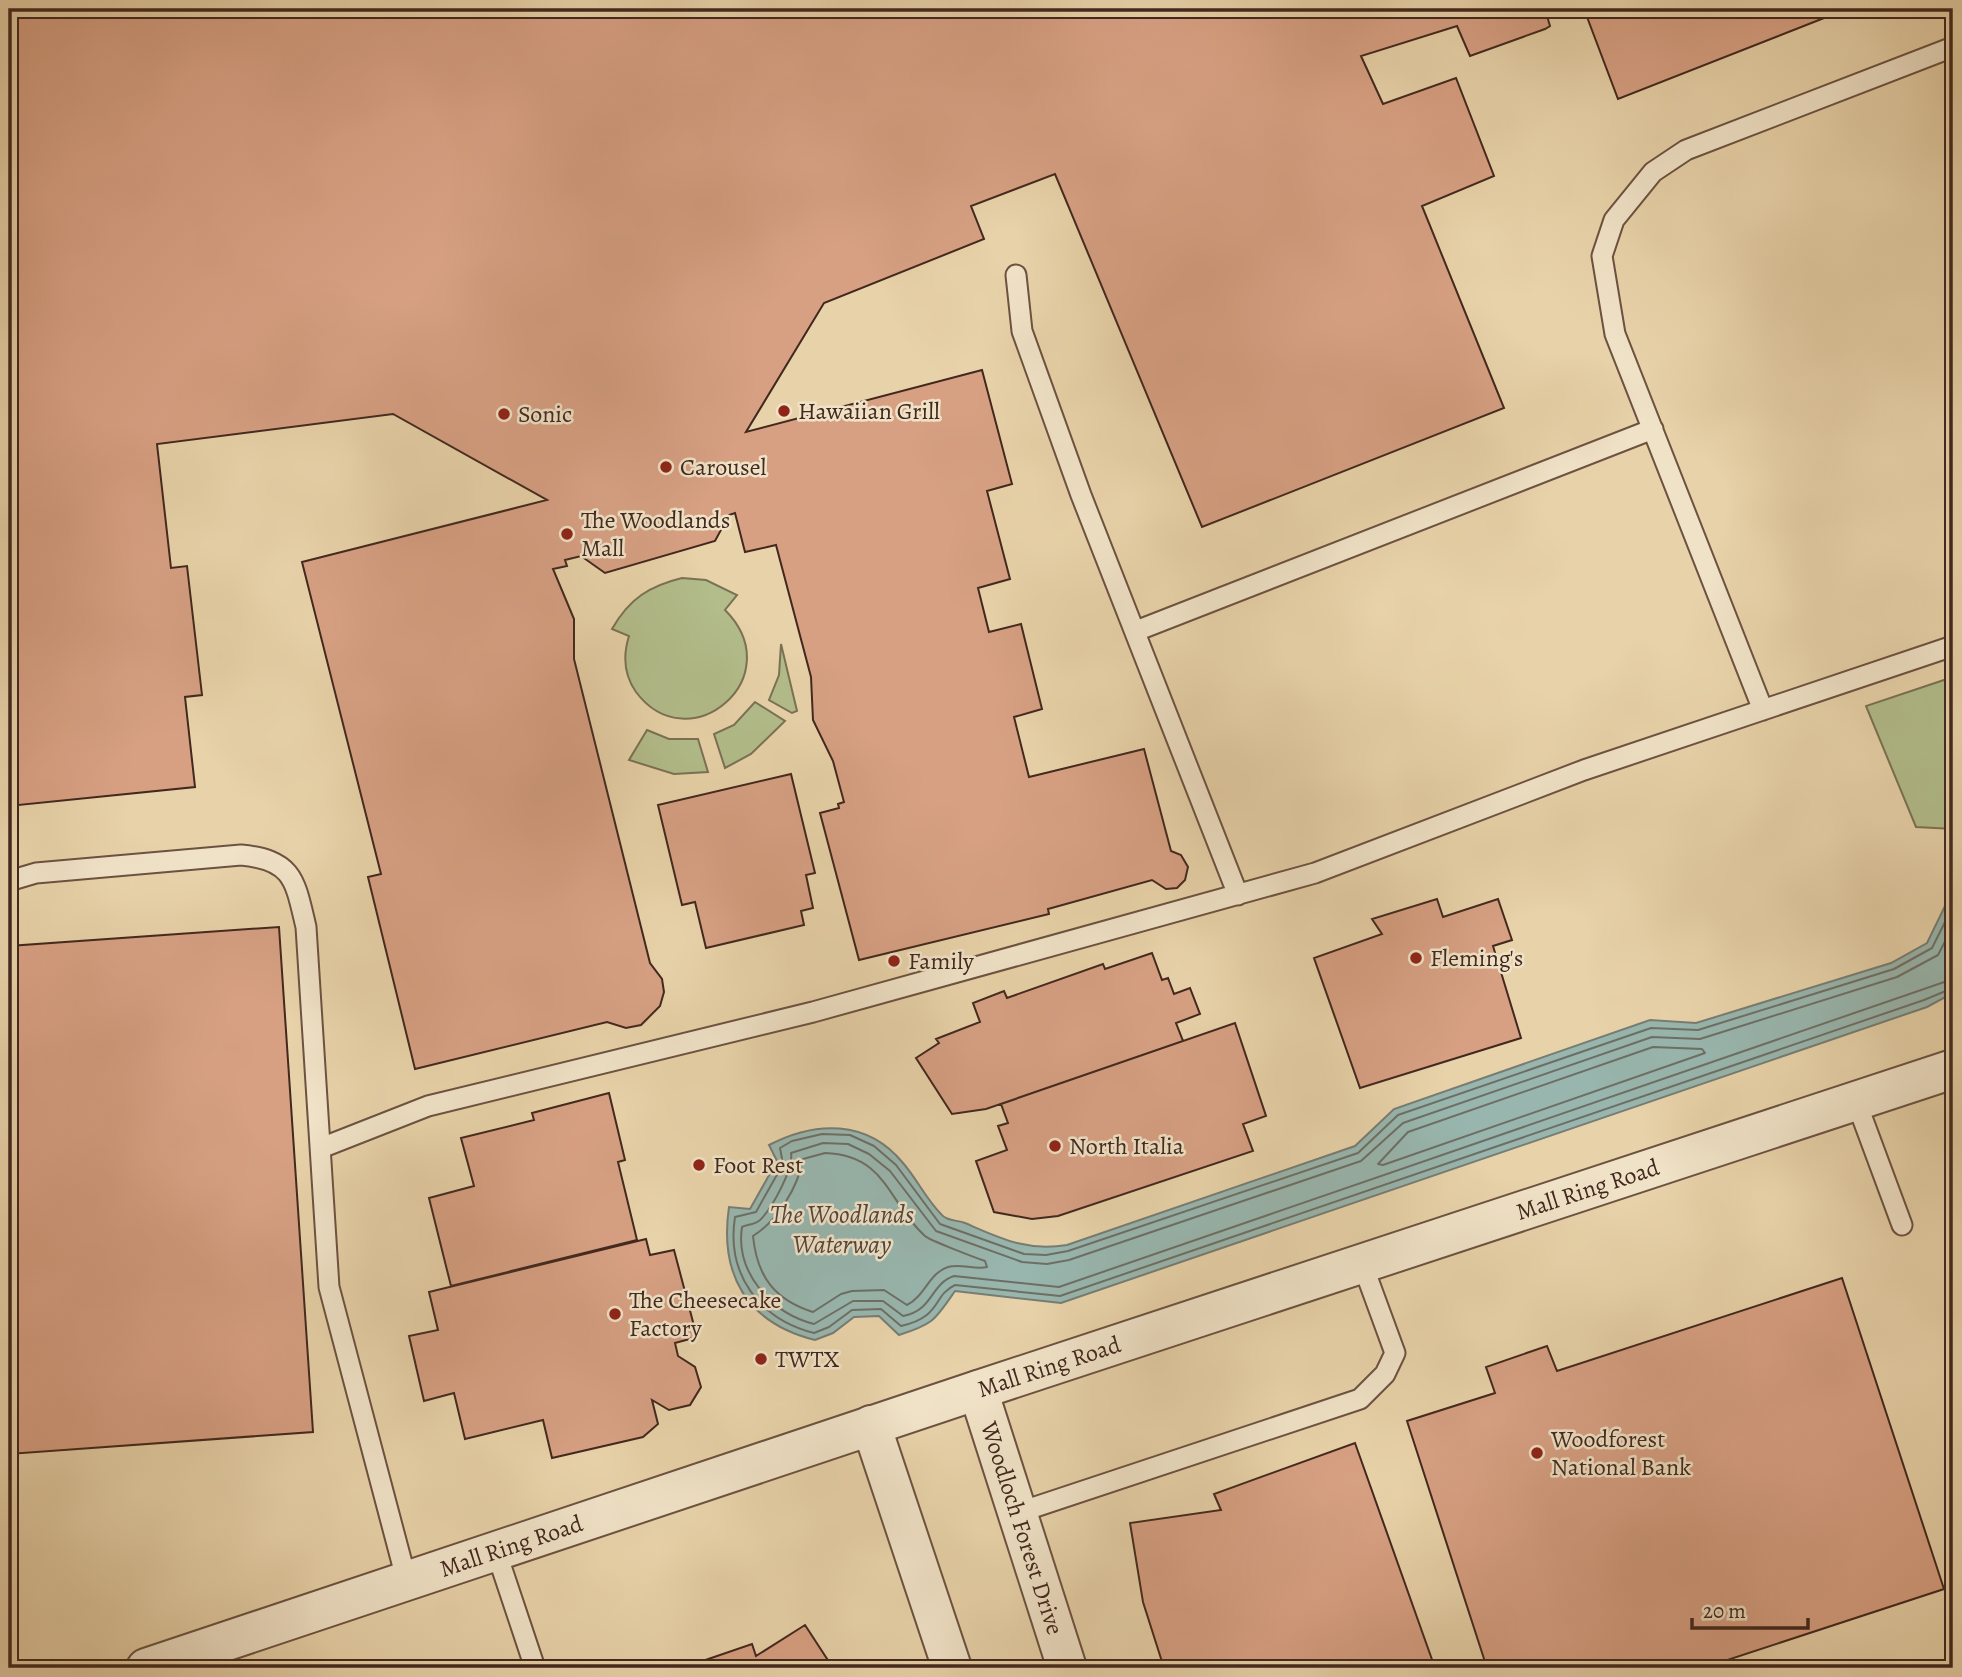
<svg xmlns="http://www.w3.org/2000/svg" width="1962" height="1677" viewBox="0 0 1962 1677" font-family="Alegreya,serif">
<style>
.green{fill:#b2bd8b;stroke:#7a7254;stroke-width:2}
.water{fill:#98b6ae;stroke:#767d74;stroke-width:2}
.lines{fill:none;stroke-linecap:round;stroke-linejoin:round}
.shore{stroke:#6d6f66;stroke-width:2}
.building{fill:#d7a083;stroke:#42281e;stroke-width:2}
.service-casing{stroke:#6c5241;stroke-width:23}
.tertiary-casing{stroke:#6c5241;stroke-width:42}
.service{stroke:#f0e2c7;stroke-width:19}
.tertiary{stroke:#f0e2c7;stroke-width:38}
.poi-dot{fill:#8f2418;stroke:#f0e2c7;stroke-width:2.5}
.labels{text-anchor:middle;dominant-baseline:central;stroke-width:5;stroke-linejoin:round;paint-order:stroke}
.poi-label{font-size:24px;fill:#42281e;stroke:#f0e2c7;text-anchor:start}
.street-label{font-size:24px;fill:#42281e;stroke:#f0e2c7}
.water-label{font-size:26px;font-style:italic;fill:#53443b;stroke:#f0e2c7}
</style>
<rect width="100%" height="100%" fill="#e8d2a9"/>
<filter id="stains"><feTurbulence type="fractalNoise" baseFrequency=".00286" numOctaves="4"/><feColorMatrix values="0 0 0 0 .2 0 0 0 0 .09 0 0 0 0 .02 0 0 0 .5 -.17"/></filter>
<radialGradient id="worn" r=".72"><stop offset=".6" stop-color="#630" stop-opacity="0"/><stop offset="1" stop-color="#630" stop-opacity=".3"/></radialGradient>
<path class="green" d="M682,578L706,580L737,595L725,610C792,677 689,763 636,692C624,675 623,655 629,636L612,629C629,599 649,586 682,578Z
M781,644L797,711L792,713L769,700L779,675Z
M1953,677V829L1916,827L1866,706Z
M755,702L785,721L751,754L725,768L714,734L734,725Z
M647,730L669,739H698L708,772L674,774L629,760Z"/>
<path class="water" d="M1953,871V993L1927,1007L1061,1303L955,1291C935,1320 934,1324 899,1335L879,1316L854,1317L833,1333L815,1340C747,1323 719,1275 729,1207L750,1209L777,1161L769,1145C815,1121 867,1119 903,1163C917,1179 926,1199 941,1214C946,1221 957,1220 965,1223C1000,1238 1027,1252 1067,1245L1355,1146L1394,1109L1650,1020L1696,1023L1891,963L1927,943L1946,904Z"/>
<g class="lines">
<path class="shore" d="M1953,906L1932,948L1894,969L1698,1030L1651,1028L1398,1115L1358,1153L1068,1251L1046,1255L1024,1254L940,1224L896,1165L874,1146L850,1135L822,1134L792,1141L780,1148L783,1164L756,1212L735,1217C726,1274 759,1319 814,1333L829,1327L852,1310L881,1309L901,1326C942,1317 932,1296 955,1285L1060,1296L1924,1000L1953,988
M1953,926L1938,955L1897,977L1700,1039L1652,1037L1403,1123L1361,1161L1069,1260L1047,1264L1022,1262L936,1231L890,1171L869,1154L848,1144L823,1143L791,1153C794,1168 773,1206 762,1218C757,1225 748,1224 742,1227C735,1272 771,1313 814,1324L853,1301H883L903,1316C933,1311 930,1284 954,1276L1059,1287L1953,979
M1653,1047L1702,1049L1705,1053L1383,1165L1378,1164L1408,1132Z
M825,1153C887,1155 888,1203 925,1236C929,1240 976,1258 985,1261L987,1267C974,1270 960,1263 948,1267C929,1273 925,1296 907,1305L884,1290L852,1291L841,1294L813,1312C775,1300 757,1277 753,1236C777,1221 798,1188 803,1159Z"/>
</g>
<path class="building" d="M9,9H1545L1550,26L1545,29L1470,56L1457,26L1361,56L1383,104L1456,78L1494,176L1422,206L1504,408L1202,527L1055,174L971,206L984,239L824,303L746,432L982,370L1012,484L987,491L1010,579L978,588L989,632L1021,624L1042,709L1014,717L1029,777L1144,749L1171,851L1181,855L1188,867L1185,880L1177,888L1166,889L1152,880L1048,909L1049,914L859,960L820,813L839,808L838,804L844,802L833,761L813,720L811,677L776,545L745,552L735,513L729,515L715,541L605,573L581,556L565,560L567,566L553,569L574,619V659L650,963L662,979L664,992L660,1006L641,1025L626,1028L607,1022L415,1069L368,877L381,874L302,562L547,500L393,414L157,444L171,568L187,566L202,695L185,697L195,787L9,806Z
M1584,9H1847L1618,99Z
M791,774L815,873L806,875L813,908L801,911L804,925L706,948L695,902L682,905L658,805Z
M1437,899L1443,917L1498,899L1512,940L1493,946L1521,1038L1360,1088L1314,958L1382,934L1372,919Z
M279,927L313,1432L9,1454V946Z
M1152,953L1162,980L1168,978L1174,994L1190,988L1200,1014L1176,1023L1183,1041L986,1109L952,1114L916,1058L939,1043L936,1039L980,1022L973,1003L1004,991L1007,998L1103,964L1105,969Z
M1235,1023L1266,1116L1243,1124L1253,1151L1058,1216L1032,1219L994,1212L976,1161L1007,1150L998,1126L1008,1123L1001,1104Z
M609,1093L625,1160L618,1162L637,1240L451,1286L429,1198L474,1186L461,1138L534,1120L532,1113Z
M646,1239L650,1255L674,1250L697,1337L675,1343L678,1356L695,1367L701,1387L690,1405L669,1410L652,1400L658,1424L643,1437L552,1458L543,1420L465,1439L454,1393L424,1401L409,1336L438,1330L429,1292Z
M1842,1278L1944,1589L1703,1668H1487L1407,1421L1495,1393L1486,1367L1547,1346L1557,1371Z
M1355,1443L1435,1668H1164L1143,1602L1130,1523L1221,1510L1214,1494Z
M805,1625L833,1668H682L752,1644L756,1656Z"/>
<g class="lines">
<defs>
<path id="service" d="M1016,275L1022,331L1081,495L1238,895
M1136,631L1653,429
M1763,710L1615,334L1602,256L1614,220L1653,172L1686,150L1953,47
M9,881L36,873L241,855C294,860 295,881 306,927L329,1287L407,1582
M1856,1101L1902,1225
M321,1148L428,1106L813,1012L1315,873L1584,770L1953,646
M1017,1513L1360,1399L1385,1374L1395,1353L1362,1263
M496,1551L535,1668"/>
<g id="tertiary">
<path id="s1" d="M978,1390L1067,1668"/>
<path d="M871,1425L952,1668"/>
<path id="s2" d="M146,1668L978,1390L1953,1069"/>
</g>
</defs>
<use href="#service" class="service-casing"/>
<use href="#tertiary" class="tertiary-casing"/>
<use href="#service" class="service"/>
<use href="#tertiary" class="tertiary"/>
</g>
<g class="poi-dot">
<circle cx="784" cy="411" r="7"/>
<circle cx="504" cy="414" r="7"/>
<circle cx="666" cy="467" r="7"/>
<circle cx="567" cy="534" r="7"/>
<circle cx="1416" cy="958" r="7"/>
<circle cx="894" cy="961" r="7"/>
<circle cx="1055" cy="1146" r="7"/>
<circle cx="699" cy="1165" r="7"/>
<circle cx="615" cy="1314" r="7"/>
<circle cx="761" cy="1359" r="7"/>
<circle cx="1537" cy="1453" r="7"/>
</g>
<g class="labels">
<g class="poi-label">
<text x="798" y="411">Hawaiian Grill</text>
<text x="518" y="414">Sonic</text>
<text x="680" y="467">Carousel</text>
<text x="581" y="520">The Woodlands<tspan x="581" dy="28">Mall</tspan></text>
<text x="1430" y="958">Fleming's</text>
<text x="908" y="961">Family</text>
<text x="1069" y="1146">North Italia</text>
<text x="713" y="1165">Foot Rest</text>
<text x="629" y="1300">The Cheesecake<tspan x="629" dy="28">Factory</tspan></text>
<text x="775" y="1359">TWTX</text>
<text x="1551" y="1439">Woodforest<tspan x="1551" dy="28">National Bank</tspan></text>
</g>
<g class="street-label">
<text stroke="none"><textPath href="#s2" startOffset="1519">Mall Ring Road</textPath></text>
<text stroke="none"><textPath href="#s2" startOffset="952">Mall Ring Road</textPath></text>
<text stroke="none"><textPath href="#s1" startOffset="145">Woodloch Forest Drive</textPath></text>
<text stroke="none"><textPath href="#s2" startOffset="385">Mall Ring Road</textPath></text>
</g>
<g class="water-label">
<text x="842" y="1214">The Woodlands<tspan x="842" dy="30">Waterway</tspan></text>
</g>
</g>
<rect width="1962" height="1677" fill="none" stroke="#e8d2a9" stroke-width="35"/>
<rect x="10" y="10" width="1941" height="1656" fill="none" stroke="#42281e" stroke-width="3.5"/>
<rect x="18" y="18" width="1927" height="1642" fill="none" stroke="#42281e" stroke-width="2"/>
<path d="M1692 1618v10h116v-10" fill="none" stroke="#42281e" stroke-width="3.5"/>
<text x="1703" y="1618" font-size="21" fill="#42281e" stroke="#f0e2c7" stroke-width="5" paint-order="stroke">20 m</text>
<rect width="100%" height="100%" filter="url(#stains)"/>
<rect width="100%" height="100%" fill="url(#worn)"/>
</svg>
